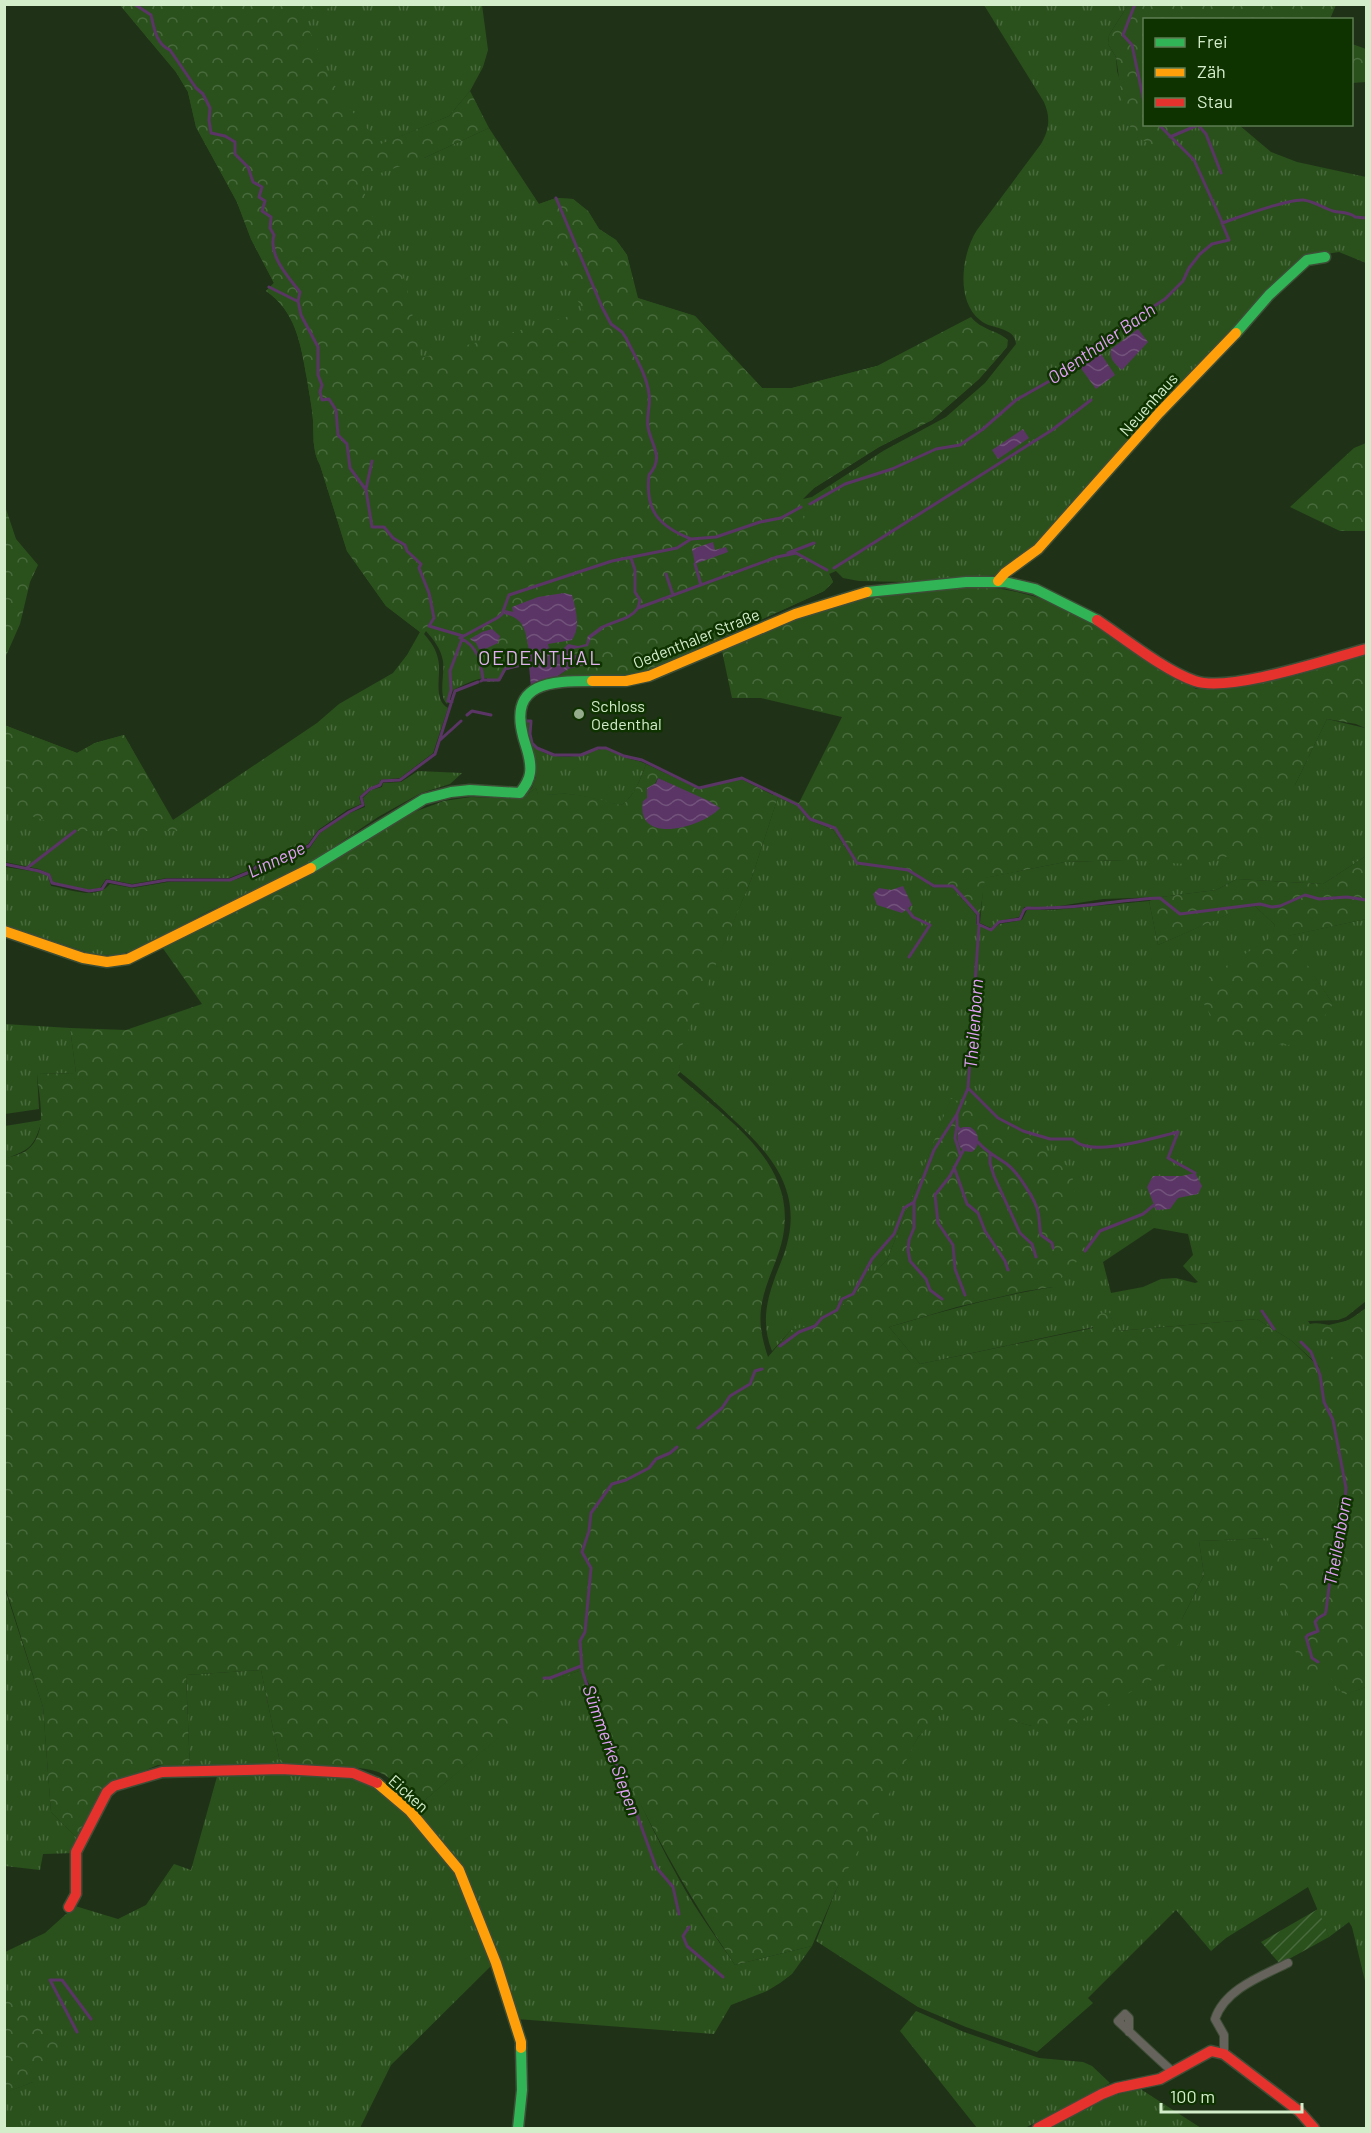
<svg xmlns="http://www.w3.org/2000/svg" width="1371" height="2133" viewBox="0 0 1371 2133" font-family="Barlow,sans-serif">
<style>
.grass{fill:url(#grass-tufts);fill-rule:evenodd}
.forest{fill:url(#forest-crowns);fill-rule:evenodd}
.garden{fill:url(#garden-furrows)}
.water{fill:url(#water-waves)}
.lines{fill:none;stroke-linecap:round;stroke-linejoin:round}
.stream{stroke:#5b3566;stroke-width:3}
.street-casing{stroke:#3d4d36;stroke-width:10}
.fast-casing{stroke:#3d4d36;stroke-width:13}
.slow-casing{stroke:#3d4d36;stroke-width:13}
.jam-casing{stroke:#3d4d36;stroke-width:13}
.street{stroke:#66635c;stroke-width:8}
.fast{stroke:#30b455;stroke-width:10}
.slow{stroke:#ff9f0a;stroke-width:10}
.jam{stroke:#e5322d;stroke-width:10}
.poi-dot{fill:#94ac8c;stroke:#0f3201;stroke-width:2}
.labels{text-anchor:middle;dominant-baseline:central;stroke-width:5;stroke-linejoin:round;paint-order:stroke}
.street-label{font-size:16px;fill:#d3edcb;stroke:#0f3201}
.poi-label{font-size:16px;fill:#d3edcb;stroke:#0f3201;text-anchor:start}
.water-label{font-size:18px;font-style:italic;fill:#e2a1f6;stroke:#0f3201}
.quarter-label{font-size:20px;letter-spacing:1.5px;fill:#e1b1ef;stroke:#0f3201}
</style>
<defs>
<pattern id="grass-tufts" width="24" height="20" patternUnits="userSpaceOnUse" patternTransform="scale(1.5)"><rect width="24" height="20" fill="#2a511c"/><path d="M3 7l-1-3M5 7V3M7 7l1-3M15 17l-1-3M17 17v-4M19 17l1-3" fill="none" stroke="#486a3c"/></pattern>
<pattern id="forest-crowns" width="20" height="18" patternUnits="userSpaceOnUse" patternTransform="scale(1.5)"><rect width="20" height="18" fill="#2a511c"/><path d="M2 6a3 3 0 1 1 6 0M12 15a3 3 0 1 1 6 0" fill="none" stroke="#486a3c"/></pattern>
<pattern id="garden-furrows" width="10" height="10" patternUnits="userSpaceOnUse" patternTransform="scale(1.5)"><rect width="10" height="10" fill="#2a511c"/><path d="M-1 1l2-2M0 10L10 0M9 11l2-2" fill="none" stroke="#486a3c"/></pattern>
<pattern id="water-waves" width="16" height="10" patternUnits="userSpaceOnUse" patternTransform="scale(1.5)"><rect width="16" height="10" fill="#5b3566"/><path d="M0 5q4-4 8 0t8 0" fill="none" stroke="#72537b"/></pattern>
</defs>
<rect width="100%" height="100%" fill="#1f3217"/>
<path class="grass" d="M120,5H482L488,50L483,67L470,91L449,116L382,144L424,158L489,128L539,204L556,198L573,199L588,211L599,229L616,240L627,255L637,298L695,316L762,388H792L877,366L1007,347L979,379L932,420L879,447L814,488L803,499L812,497L883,451L946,417L985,383L1016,344C1015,326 991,330 980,320C955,300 962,253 977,230L1041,144C1049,130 1051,118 1044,102L984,5H1128L1109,35L1108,44L1116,57L1117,71L1138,138L1160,125H1239L1271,152L1297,162L1366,177V263L1339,252L1306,257L1036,548L999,575L909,582L859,581L843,578L836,571L829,574L833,582L824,591L648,671L528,665L506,670L500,681L487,682V678C475,678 464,685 453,690L447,704C438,696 445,674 443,661C441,649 434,640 426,631L424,634C431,642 436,649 438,659C442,674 432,699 448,708L433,753L400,778L380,780V783L369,788L359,797L361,804L347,810L318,830L308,844L283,855L259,860L251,869L229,878H167L132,884L106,879L100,888L89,890L53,882L50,874L39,869L5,862L4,725L77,753L95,743L124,735L173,820L317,723L339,704L393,673L407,655L420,632L386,606L347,551L320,465C312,451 314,435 313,420C312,406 309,393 307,379C301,345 296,311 266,291L274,283L251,239L237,202L196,127L188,92L176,72Z
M1327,719L1365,728L1366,723V856L1323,884L1237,879L1216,890L1161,897L1103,899L1053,907H1024L1019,917L999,921L991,928L980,923L984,878L1065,862L1126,860L1295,785Z
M524,722H530C529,728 528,735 531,740C538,757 565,759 580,755C590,753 597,748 607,749C614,750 618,755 624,757C631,760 639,760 646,764C642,776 633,799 621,805C604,802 585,795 568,794C558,793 548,796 538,795L536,788L520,799L532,788L536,777Z
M418,771L462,773L450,784L421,793L378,817L301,869L209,911L137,949L118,955H95L5,925V867L38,872L48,876L51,886C70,889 96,901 110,884L133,888L168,882L231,881L252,874L262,864L284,859L310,848L320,833L350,813L365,807L363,798L371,790L382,787L383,783L401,782Z
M778,797L797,806L809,820L833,830L857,864L908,871L934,888L952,887L976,915V924L991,931L1000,924L1022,920L1027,910H1053L1149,901L1158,945L1242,908L1255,906L1275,925L1271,938L1333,1004L1287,936L1366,919V1301L1346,1317L1338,1320L1308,1321L1310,1324C1317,1322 1324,1325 1331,1325C1345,1324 1355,1316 1366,1308L1345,1694L1366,1687V1985L1352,1927L1349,1922L1329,1937L1308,1887L1226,1938L1211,1951L1176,1910L1088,1998L1093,2003L1037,2052L966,2027L918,2007L816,1941L836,1890L918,1737L949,1704L1032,1726L1182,1619L1204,1575L1199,1541L1269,1538L1328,1379L1317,1364L1292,1341L1257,1319L1117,1331L1109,1313L1094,1327L920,1364L889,1327C943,1311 997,1296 1053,1287L951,1099L887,1260L827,1322L791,1330L772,1351C759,1319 769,1292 781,1262C806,1201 780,1162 735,1121C717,1104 699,1087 680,1072L678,1053L751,880ZM1154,1228L1188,1234L1193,1255L1183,1266L1198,1282L1195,1283L1176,1278L1161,1279L1143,1287L1111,1293L1103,1262Z
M4,1024L70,1028L76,1073L37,1074L39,1109L5,1114Z
M42,1120C34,1147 31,1149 5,1159V1126Z
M4,1586L43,1707L51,1812L81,1842L75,1853L43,1854L40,1870L5,1866Z
M261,1670L281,1767L190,1770L186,1675Z
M582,1670C612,1741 642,1813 680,1881C696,1910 716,1937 735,1965L812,1946L792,1974L780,1983L767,1991L731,2005L714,2034L517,2019L461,1868L413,1810L558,1687L552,1680Z
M282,1771L380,1779L456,1871L493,1964L391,2065L360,2128H5L4,2093L33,2082L5,1997V1952L45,1933L75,1906L118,1919L146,1905L174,1864L191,1870L218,1773Z
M916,2011L964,2032L1039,2058L1083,2062L1092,2066L1110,2083L1025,2128H977L900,2031Z
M1142,2088V2090L1201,2128H1046L1112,2096Z"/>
<path class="forest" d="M120,5H334L305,21L332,81L348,107L381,144L449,116L470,91L489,128L424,158L360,180L378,232L406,283L421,358L584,312L572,290L569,271L555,239L544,230L539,218V204L556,198L573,199L588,211L599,229L616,240L627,255L638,298L695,316L762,388H792L877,366L971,317C981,330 997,330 1008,340L1007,347L979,379L932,420L879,447L814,488L801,499L800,505L806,527L833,582L824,591L648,671L629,677L549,682L568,669L588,664L587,659L572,654L573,649H581L590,643L591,638L601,630V627L588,636L586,644L578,646L568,645L564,655L549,648L547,644L554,641L564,642L577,633L576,611L564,593L538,597L513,612L504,613C528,620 525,633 530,655L525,662L503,669L498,678L487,677L485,664L479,649L483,650L492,629L482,632L470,639L461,634L430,626L427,629L423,628L420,632L386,606L347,551L320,465C312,451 314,435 313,420C312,406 309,393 307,379C301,345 296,311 266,291L274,283L251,239L237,202L196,127L188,92L176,72Z
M1128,5V4L1336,5L1330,19L1144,20V124L1184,125L1161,145L1156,147L1138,138L1125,119L1116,57L1108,44L1109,35Z
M1352,44L1366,49V82L1352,83Z
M1366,443V531H1340L1290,507L1354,448Z
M5,506L16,539L38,565L30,582L20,624L5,658Z
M966,586C1012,587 1045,598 1087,618L1196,689L1298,675L1366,654V723L1365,728L1356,724L1327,719L1295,785L1245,851L1200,865L1126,860L1065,862L985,878L980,914L976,915L952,887L934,888L908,871L857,864L833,830L809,820L797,806L778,797L751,880L679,1053L680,1072L677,1075C735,1126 811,1172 776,1260C761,1299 754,1316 768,1357L791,1330L827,1321L887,1260L951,1098L1022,1133L1071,1169L1085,1251L1074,1265L1053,1287L1026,1291L957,1307L889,1327L920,1364L1093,1328L1092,1316L1109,1312L1117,1331L1257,1319L1292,1341L1320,1368L1338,1351L1310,1324L1329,1325L1350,1320L1366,1308V1687L1344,1695L1328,1675L1310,1682L1302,1679L1269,1538L1199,1541L1204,1575L1182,1619L1185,1634L1157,1677L1076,1723L1038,1732L1032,1726L949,1705L918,1737L880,1812L836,1890L812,1946L735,1965C695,1906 661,1847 630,1783C612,1746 601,1706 582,1670L553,1680L559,1687L413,1810C404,1798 396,1781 383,1774C360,1763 308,1767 281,1767L261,1670L186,1675L190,1770L158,1765L110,1785L81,1842L51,1812L43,1707L5,1586L4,1159C11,1156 21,1155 27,1150C49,1133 39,1098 37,1074L76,1073L70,1028L126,1030L202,1004L162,947L305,877L414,812L444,801L471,797L520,799L536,788L538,794C548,796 558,793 568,794C585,795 604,801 621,805C633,799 642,776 646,764L699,789L741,779L773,795L775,792L799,803L842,717L761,698H732L722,651L805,616L876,594ZM658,778L713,804L647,798Z
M4,725L77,753L95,743L124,735L178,831H75L5,807Z
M1366,856V919L1288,936L1333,1004L1314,1031L1289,1045L1226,1040L1204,1004V991L1209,977L1270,938L1275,925L1255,906L1243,908L1158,945L1149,901L1161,897L1216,890L1237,879L1323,884Z
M4,1997L62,2043L33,2082L5,2093Z"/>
<path class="garden" d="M1318,1909L1329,1937L1280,1964L1261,1942Z"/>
<path class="water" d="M1138,329L1148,342L1122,370C1115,364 1109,359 1111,349Z
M1099,351L1115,375L1096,389L1077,363Z
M1023,429L1029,438L998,459L992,450Z
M713,542L715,550L726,547L728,552L695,564L692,549Z
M564,593L572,595C576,610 581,627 572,640L548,644L549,648L564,654L563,649L568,644L578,646L586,644L588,636L601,626L602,630L591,638L588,646L573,649L572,654L587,659L588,664L568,669L549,682L531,687L529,666H525V662L530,654C525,634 527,618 504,614L505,610L513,612L512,607L538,597Z
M492,629L500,636L498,643L483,650L479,649L476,643L470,639L482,632Z
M658,778L709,801L720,808C702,828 635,846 643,801L647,798V788L656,783Z
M903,886L912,905L902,913L877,905L873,894L879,888L891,890Z
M963,1127H970C980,1132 981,1146 972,1152L963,1151C957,1144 957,1138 959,1129Z
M1195,1173L1202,1186L1198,1194L1178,1198L1170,1209L1156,1210L1147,1187L1153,1176H1182Z"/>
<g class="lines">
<path class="stream" d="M134,4L151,15C154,28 156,44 170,50L196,88L203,94L210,108L209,120L211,133L225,136L235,142V154L248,167L253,182L262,187L259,197L265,201L262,211L271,217L270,228L274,235C268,255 288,277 300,292L298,301L301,315L318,347V375L322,385L320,392L322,400L329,399L336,410L338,435L347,444L350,468L366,490L372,527H384L393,538L405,545L407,551L421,564L419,568L429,593L434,618L429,626L463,636
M1135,4L1123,35L1132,45L1144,102
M1158,124L1194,160L1222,222
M1170,137L1198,125L1206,134L1221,173
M556,198L602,307L611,324L622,332L626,338C634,355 647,375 649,394C651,405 646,416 648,427C651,446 665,456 649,475C645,510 658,526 691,539
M269,287L297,301
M366,489L372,461
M810,504L845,484L892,469L936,449L960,445L983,429L1016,400L1062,374L1073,359L1165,299L1183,281L1189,268L1200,254L1212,244L1229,240L1222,223C1239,217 1287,199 1303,200C1314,201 1323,208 1333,211C1341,213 1350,212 1355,217L1366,218
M788,553L814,543
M631,558L635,570V592L640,600L638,608
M695,564L701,585
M834,568L1052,430L1091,400
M666,574L673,595
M601,628C614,620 629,621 638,608L777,557L796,553L827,570
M483,680H499L505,669L525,664
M481,681L483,680C481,662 478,646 460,638L497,618L502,614L509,595L612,561L677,548L691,539L716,537L760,522L781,518L801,507
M452,702L448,701L451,690L450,671L462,639
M467,715L472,711L491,715
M524,721H531L530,734L532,743L537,748L554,755H581L598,748H606L624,756L642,760L699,788L742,778L798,805L810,819L835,828L857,863L908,870L934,886H953L978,914V924L991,930L999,922L1020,919L1024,910L1027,908C1072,910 1115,900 1160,898L1180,914L1260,904L1272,907L1280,906L1305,895L1319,899L1347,897L1366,900
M440,740L461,721
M4,864L39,871L49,875L52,883L89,891L102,889L107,881L132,886L167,880H230L252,871L261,862L283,857L309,846L319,832L349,812L363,805L361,797L370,789L380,785L382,781L400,780L435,754L455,691L478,682
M27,868L75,831
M907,909L913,917L930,925L909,957
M979,925L968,1088L998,1118L1023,1131L1050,1139H1073C1089,1159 1156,1137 1178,1132L1168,1158L1195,1173
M957,1114V1126L959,1129
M957,1126L955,1138L960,1154
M978,1142C986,1152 997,1157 1008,1165C1017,1172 1036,1200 1038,1212C1040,1220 1039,1227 1041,1235L1052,1243L1053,1248
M963,1151L950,1176L935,1195L938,1223L953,1245L955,1269L965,1295
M990,1154V1163L994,1176L1020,1233L1032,1244L1036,1257
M954,1167L967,1204L978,1213L985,1231L1005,1261L1008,1270
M914,1202V1228L909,1240L908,1250L910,1261L926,1279L930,1290L942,1299
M1085,1251L1100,1231L1143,1214L1154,1205
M1262,1311L1274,1329
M1301,1342L1311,1352L1320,1375L1324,1402L1333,1420L1346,1488L1342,1538L1333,1556L1326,1611L1325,1614L1318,1618L1315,1622L1318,1631L1308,1635L1306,1637L1312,1658L1318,1662
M780,1346L799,1332L815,1326L822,1318L837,1310L842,1299L853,1294L872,1259L894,1234L904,1208L914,1202L934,1150L957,1114L968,1088
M698,1428L722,1408L730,1396L750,1384L755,1371L762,1369
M677,1447L670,1453L656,1459L649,1468L626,1480L612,1484L591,1513L589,1531L582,1552L591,1568L585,1632L580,1641L582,1670L604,1737L632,1801L656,1867L673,1887L679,1914
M544,1678H550L581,1666
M689,1927L683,1936L687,1946L723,1977
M77,2032L50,1980H62L91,2019"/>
<defs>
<path id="street" d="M1129,2032V2018L1125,2014L1118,2021C1136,2038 1154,2055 1173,2072
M1224,2054V2035L1215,2019C1225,1989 1262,1976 1288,1963"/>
<path id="fast" d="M1236,333L1269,295L1307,260L1325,257
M867,592L966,582H1005L1035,589L1097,620
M311,868L424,799L451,792L470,790L520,793C525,786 529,781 530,773C532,760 526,748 523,736C509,682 551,681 592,681
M518,2128L522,2090L521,2048"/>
<path id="slow" d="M998,581L1005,573L1038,549L1159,413L1236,333
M592,681H626L649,676L795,614L867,592
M4,931L83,958L107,962L128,959L311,868
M377,1783L410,1811L459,1870L496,1963L521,2042V2048"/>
<path id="jam" d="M1097,620C1124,638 1165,671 1195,681C1229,693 1329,659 1366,649
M69,1907L76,1894V1852L107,1792L114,1786L162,1772L281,1769L353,1773L377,1783
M1038,2128L1102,2094L1117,2088L1160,2079L1211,2051L1224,2054L1299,2111L1314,2128"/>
</defs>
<use href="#street" class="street-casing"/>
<use href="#fast" class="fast-casing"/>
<use href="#slow" class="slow-casing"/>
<use href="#jam" class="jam-casing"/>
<use href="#street" class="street"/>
<use href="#fast" class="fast"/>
<use href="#slow" class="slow"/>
<use href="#jam" class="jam"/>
</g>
<circle class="poi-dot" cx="579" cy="714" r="6"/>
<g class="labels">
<g class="street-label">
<text transform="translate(1148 404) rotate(-48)">Neuenhaus</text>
<text transform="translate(696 638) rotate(-22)">Oedenthaler Straße</text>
<text transform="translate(409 1793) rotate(42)">Eicken</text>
</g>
<g class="poi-label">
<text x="591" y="705">Schloss<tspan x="591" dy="18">Oedenthal</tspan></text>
</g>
<g class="water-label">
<text transform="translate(1101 343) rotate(-35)">Odenthaler Bach</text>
<text transform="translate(276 859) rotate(-25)">Linnepe</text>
<text transform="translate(973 1024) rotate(-86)">Theilenborn</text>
<text transform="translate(1337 1541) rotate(-80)">Theilenborn</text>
<text transform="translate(612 1750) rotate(70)">Sümmerke Siepen</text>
</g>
<g class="quarter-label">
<text x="540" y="657">OEDENTHAL</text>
</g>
</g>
<rect width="1371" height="2133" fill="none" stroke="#d3edcb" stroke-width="12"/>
<rect x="1143" y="18" width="210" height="108" fill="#0f3201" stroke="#5d7d52" stroke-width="1.5"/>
<rect x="1155" y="38" width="30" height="9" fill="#30b455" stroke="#5d7d52" stroke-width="1.5"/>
<text x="1197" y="48" font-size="18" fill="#d3edcb">Frei</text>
<rect x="1155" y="68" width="30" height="9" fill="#ff9f0a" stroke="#5d7d52" stroke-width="1.5"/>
<text x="1197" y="78" font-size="18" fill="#d3edcb">Zäh</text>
<rect x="1155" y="98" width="30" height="9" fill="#e5322d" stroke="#5d7d52" stroke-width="1.5"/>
<text x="1197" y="108" font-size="18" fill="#d3edcb">Stau</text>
<path d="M1161 2103v9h141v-9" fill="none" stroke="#d3edcb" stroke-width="3"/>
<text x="1170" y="2103" font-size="18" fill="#d3edcb" stroke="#0f3201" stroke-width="4.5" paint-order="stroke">100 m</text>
</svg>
